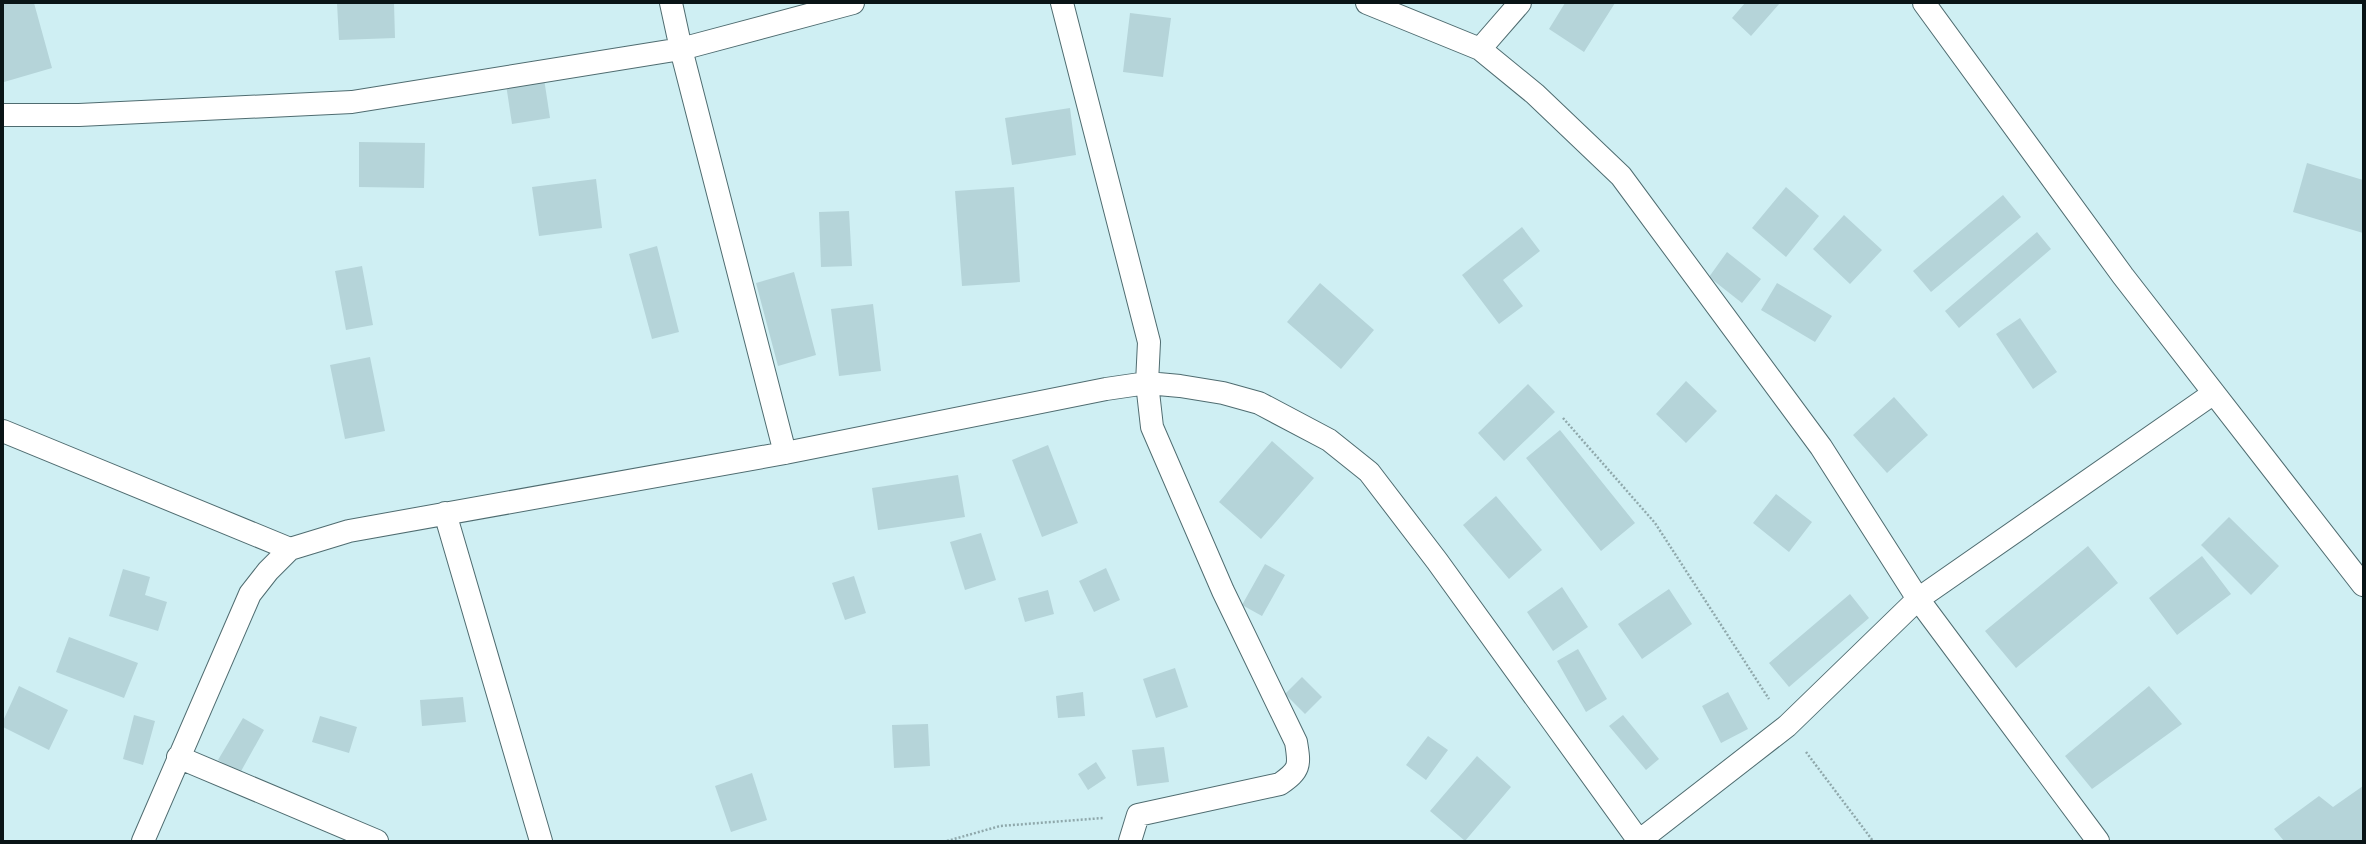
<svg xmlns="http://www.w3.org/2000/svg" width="2366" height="844" viewBox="0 0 2366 844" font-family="Cabin,sans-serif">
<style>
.building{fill:#b5d4d9}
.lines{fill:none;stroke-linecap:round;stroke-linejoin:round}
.street-casing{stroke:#4f6c70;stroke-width:24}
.path{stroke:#8fa8ab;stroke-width:2.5;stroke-dasharray:2 2;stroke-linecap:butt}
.street{stroke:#fff;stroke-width:22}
</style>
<rect width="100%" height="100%" fill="#cfeff3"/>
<path class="building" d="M3,3H34L52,68L4,82Z
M337,3H394L395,38L339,40Z
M1565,3H1615L1584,52L1549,29Z
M1745,3H1780L1751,36L1732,18Z
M1130,13L1171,18L1163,77L1123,72Z
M543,72L550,118L512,124L505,78Z
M1070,108L1076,155L1012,165L1005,118Z
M359,142L425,143L424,188L359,187Z
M2307,163L2363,180V233L2293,212Z
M596,179L602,228L539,236L532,187Z
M1014,187L1020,282L962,286L955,191Z
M1786,187L1819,216L1786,257L1752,228Z
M2003,195L2021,217L1931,292L1913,271Z
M849,211L852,266L821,267L819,212Z
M1844,215L1882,250L1850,284L1813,249Z
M1522,227L1540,251L1503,280L1523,306L1499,324L1462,275Z
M2037,232L2051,249L1959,328L1945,311Z
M657,246L679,332L652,339L629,254Z
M1727,252L1761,279L1742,303L1709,277Z
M362,266L373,325L346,330L335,271Z
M794,272L816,355L778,366L756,283Z
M1320,283L1374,330L1341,369L1287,322Z
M1777,283L1832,316L1815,342L1761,310Z
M873,304L881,371L839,376L831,309Z
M2020,318L2057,372L2033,389L1996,334Z
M370,357L385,431L345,439L330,365Z
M1686,381L1717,411L1686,443L1656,414Z
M1528,384L1555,412L1504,461L1478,433Z
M1894,397L1928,435L1887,473L1853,435Z
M1560,430L1635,523L1601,551L1526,458Z
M1272,441L1314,478L1261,539L1219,502Z
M1048,445L1078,523L1042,537L1012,460Z
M958,475L965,517L878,530L872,488Z
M1776,494L1812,522L1789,552L1753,523Z
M1496,496L1542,550L1509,579L1463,525Z
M2229,517L2279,566L2251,595L2201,545Z
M981,533L996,580L965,590L950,542Z
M2088,546L2118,583L2016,668L1985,631Z
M2202,556L2231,594L2177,635L2149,598Z
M1265,564L1285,575L1262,616L1242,605Z
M1106,568L1120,600L1094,612L1079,581Z
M123,569L150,577L145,595L167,602L158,631L109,616Z
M854,576L866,613L845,620L832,583Z
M1562,587L1588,627L1553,651L1527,612Z
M1669,589L1692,624L1642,659L1618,624Z
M1048,590L1054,614L1025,622L1018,598Z
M1850,594L1869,618L1789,687L1769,663Z
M69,637L138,663L124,698L56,672Z
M1578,649L1607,699L1586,712L1557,661Z
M1175,668L1188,707L1156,718L1143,679Z
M1302,677L1322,697L1305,714L1285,694Z
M19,686L68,710L49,750L3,727V721Z
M2149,686L2182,724L2092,789L2065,756Z
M1083,692L1085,716L1058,718L1056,696Z
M1728,692L1748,729L1721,743L1702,706Z
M463,697L466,722L422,726L420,700Z
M134,715L155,721L143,765L123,759Z
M1623,715L1659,759L1646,770L1609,726Z
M320,716L357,727L349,753L312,742Z
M243,718L264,730L240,773L218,760Z
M928,724L930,766L894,768L892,725Z
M1428,736L1448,750L1426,780L1406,765Z
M1164,747L1169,782L1137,786L1132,750Z
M1477,756L1511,787L1465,841L1430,811Z
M1096,762L1106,778L1088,790L1078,774Z
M752,773L767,820L731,832L715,786Z
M2363,786V841H2284L2274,829L2319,796L2333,807Z"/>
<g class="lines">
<defs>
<path id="street" d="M671,3L681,49L785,453
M1062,3L1149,342L1147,383L1152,427L1223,591L1296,742C1300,766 1300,770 1280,784L1138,815L1130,841
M1367,3L1480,49L1535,94L1621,176L1821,447L1918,599L2098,841
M1924,3L2123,276L2363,585
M1480,49L1520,3
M3,115H79L352,102L681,49L853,3
M3,431L290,549
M445,513L541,841
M178,757L377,841
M143,841L250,594L268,571L290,549L349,531L785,453L1106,389L1147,383L1180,386L1223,393L1259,403L1329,440L1369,472L1437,561L1639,841
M1639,841L1787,726L1918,599L2214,393"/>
</defs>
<use href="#street" class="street-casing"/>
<path class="path" d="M1563,418L1655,523L1769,699
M1806,752L1873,841
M947,841L1000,826L1103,818"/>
<use href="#street" class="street"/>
</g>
<rect width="2366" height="844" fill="none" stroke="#091416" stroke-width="8"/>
</svg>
